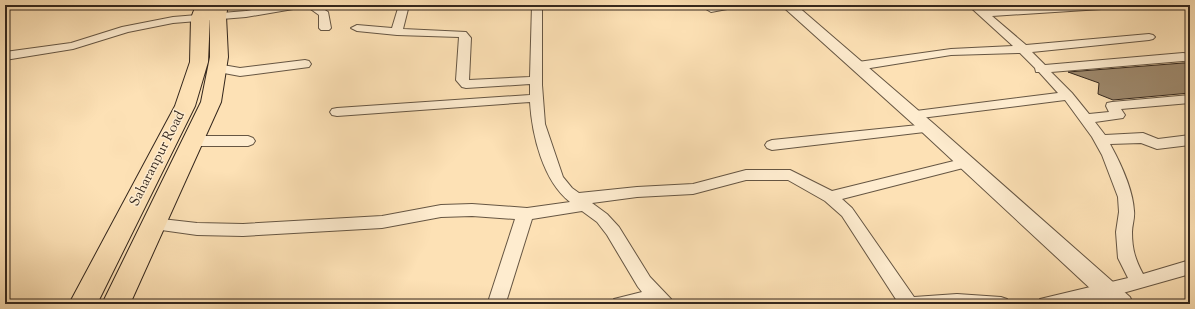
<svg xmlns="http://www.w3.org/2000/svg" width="1195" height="309" viewBox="0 0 1195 309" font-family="'Sorts Mill Goudy',serif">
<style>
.building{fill:#9d886c;stroke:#34271d}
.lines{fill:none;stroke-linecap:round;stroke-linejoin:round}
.minor-casing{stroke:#665643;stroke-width:2}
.tertiary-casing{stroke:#665643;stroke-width:2}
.primary-casing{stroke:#34271d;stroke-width:2}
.minor{fill:#feeccf;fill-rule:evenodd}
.tertiary{fill:#feeccf;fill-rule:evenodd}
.primary{fill:#fde1b5;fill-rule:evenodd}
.labels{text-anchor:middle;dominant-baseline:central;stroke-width:3;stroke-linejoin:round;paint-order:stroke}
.street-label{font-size:14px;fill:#34271d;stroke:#feeccf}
</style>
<rect width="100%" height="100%" fill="#fde1b5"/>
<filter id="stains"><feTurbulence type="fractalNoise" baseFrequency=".005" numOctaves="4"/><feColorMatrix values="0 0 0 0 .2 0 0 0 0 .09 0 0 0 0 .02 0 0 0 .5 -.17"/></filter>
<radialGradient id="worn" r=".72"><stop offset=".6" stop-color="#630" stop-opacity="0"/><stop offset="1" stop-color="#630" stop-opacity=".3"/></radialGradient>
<path class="building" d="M1183,63H1190V93L1113,100L1098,94L1099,83L1068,72Z"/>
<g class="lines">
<defs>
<path id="minor" d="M280,5H304L299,8L246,17L173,23L128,32L73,49L5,60V52L71,43L122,27L173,17L246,11Z
M305,5H317L328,12L331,28L329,30H321L319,28V15Z
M399,5H409L403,29L466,32L471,38L469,80L530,77L532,5H542V85L545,124L563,177L572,188L579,193L637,187L693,184L746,170H790L832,191L966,158L971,160L973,163L971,166L842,199L852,208L914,297L957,294L1001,297L1007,299L1010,304H899L842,216L825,201L788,180H746L693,194L637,197L592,203L607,214L619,227L650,277L671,299L674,304H611L614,299L642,292L638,287L607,235L597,222L582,211L532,219L507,299V304H489V299L515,219L472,216L441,217L382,228L243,236L197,235L147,228L145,224L147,220L153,218L197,223L243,224L382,216L441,205L472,204L527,208L570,202C543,181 532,135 530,102L337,116L332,115L330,112L332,109L337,108L530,95V84L466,88L462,87L456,80L459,37L397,35L357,31L351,28L357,25L392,28Z
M716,5H739L738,7L711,12L706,9L707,7Z
M968,5H979L985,10L1064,5H1122L1117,8L992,16L1026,45L1149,34L1153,35L1155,37L1153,39L1149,40L1032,52L1045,65L1183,53L1190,54V62L1183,61L1051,72L1072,93L1089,114L1109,112L1106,106L1107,103L1112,102L1190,95V103L1121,109L1125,115L1123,118L1095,122L1105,135L1143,133L1158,139L1190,135V145L1157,149L1141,143L1110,144C1120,162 1133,190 1134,211C1135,218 1132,225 1132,232C1132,249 1135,259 1143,274L1190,260V274L1084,304H1037L1040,299L1128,278L1118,258L1116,232L1119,212L1118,197L1102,155L1092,137L1065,100L913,119L908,118L906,115L908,112L1058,93L1039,72H1036L1035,68L1020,53L951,55L858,70L854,69L852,66L854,63L858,62L951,49L1013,46Z
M305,60L309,61L311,64L309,67L240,76L213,71L211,68L213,65L217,64L240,68Z
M928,124L933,125L935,128L933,131L772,150L767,148L765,145L767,142L772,140Z
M192,136H248L253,138L255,141L253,144L248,146H192L187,144L185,141L187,138Z"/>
<path id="tertiary" d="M781,5H796L934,124L1130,297L1133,304H1107L922,132Z"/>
<path id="primary" d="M196,5H228L226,16L228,57L221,102L130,304H102L201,102L210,57V16L208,62L195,106L97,304H69L175,106L190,62L191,18Z"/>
</defs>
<use href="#minor" class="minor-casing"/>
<use href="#tertiary" class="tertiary-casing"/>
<use href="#primary" class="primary-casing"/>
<use href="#minor" class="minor"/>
<use href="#tertiary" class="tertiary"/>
<use href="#primary" class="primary"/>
</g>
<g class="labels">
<g class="street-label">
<text transform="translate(158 159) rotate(-63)">Saharanpur Road</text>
</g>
</g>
<rect width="1195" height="309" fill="none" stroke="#fde1b5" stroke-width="20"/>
<rect x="6" y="6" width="1183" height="297" fill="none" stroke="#34271d" stroke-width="2"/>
<rect x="10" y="10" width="1175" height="289" fill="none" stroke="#34271d"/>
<rect width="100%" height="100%" filter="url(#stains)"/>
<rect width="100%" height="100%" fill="url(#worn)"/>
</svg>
